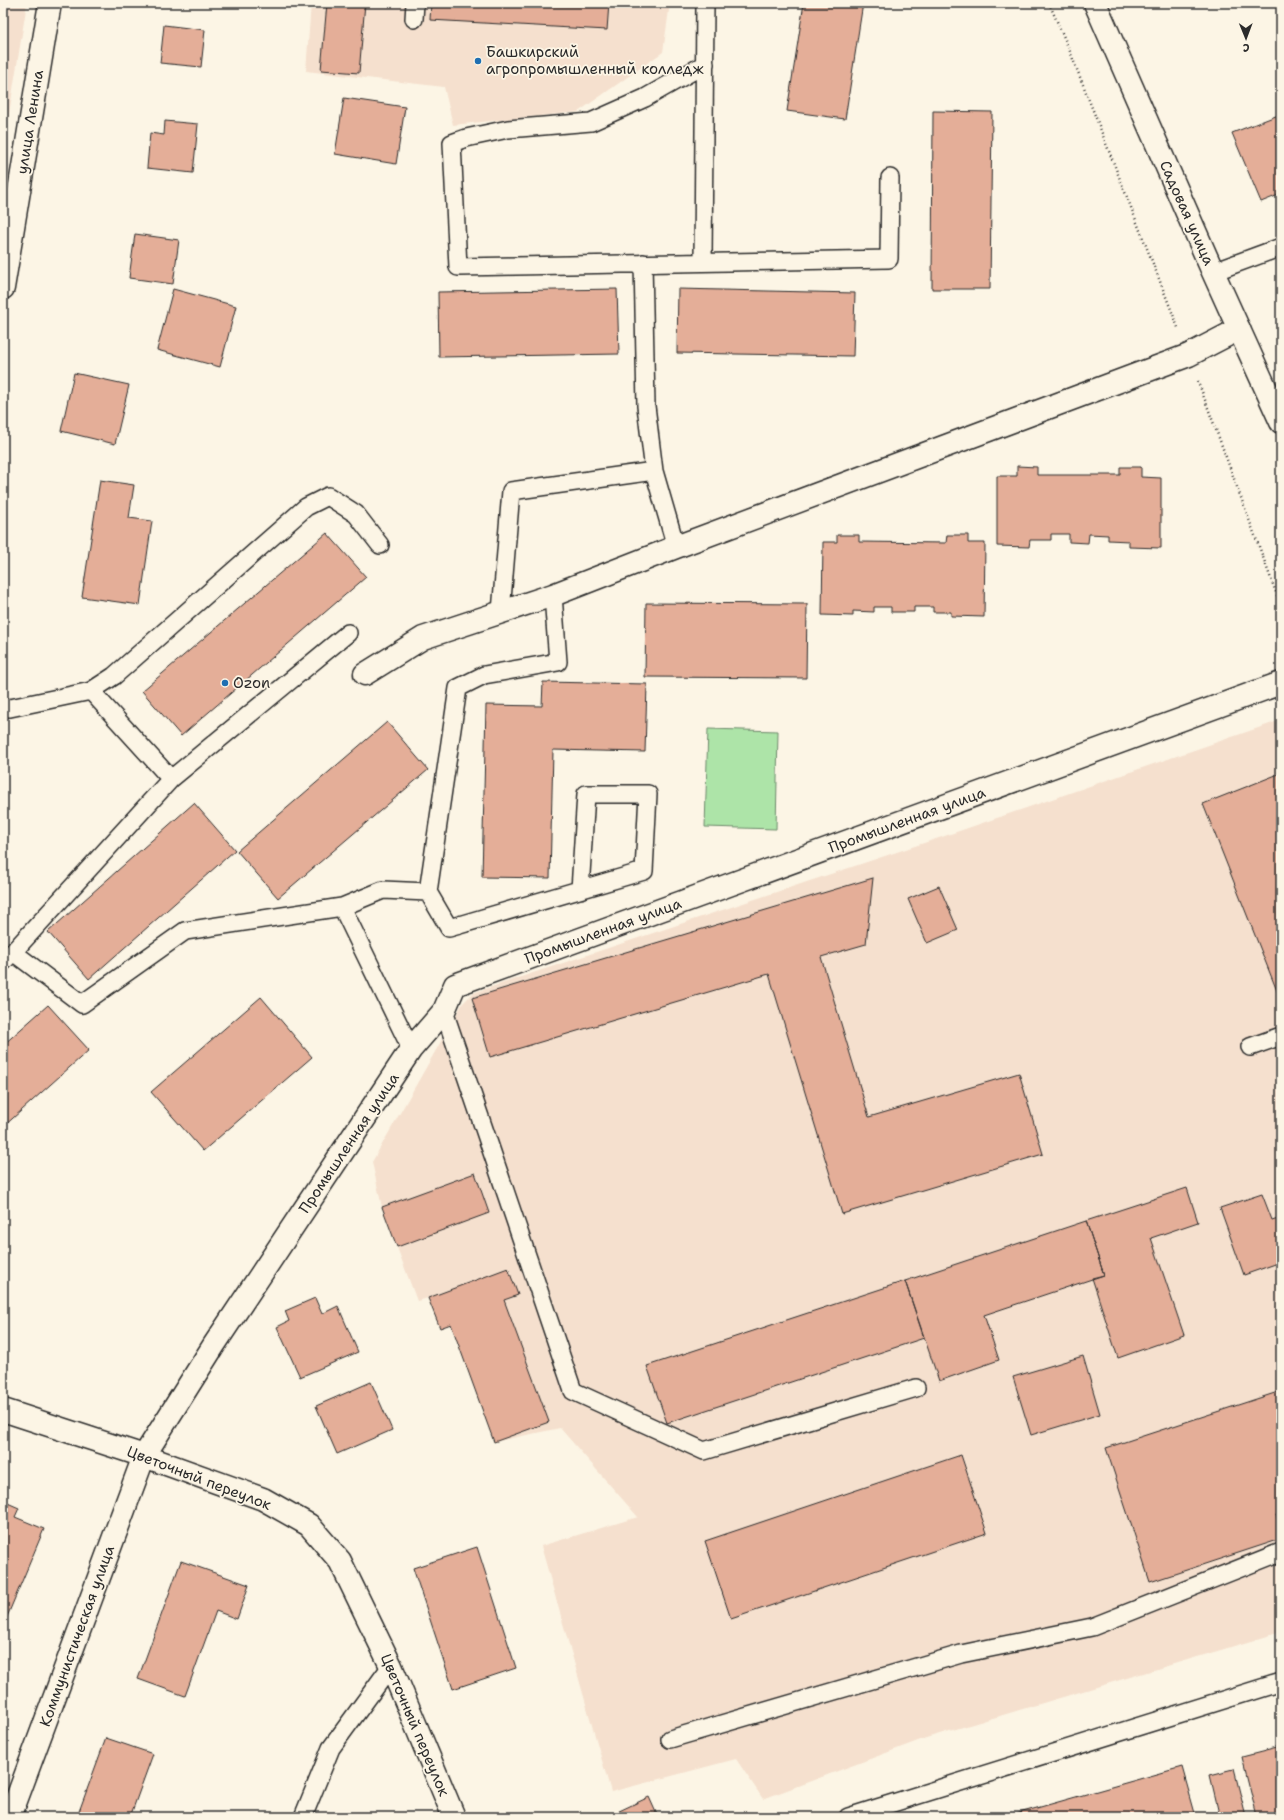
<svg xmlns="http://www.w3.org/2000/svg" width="1284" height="1820" viewBox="0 0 1284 1820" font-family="'Shantell Sans',sans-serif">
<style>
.built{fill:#f5e0ce}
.green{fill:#ade4a8;stroke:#6c886a}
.building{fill:#e4ae98;stroke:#2b2b2b}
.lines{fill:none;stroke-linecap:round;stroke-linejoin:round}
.service-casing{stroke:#2b2b2b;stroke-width:20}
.minor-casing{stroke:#2b2b2b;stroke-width:25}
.tertiary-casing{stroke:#2b2b2b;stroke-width:25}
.secondary-casing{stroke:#2b2b2b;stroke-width:25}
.path{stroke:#2b2b2b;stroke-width:2.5;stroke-dasharray:1 3;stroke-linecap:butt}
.service{stroke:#fcf5e5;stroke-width:17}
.minor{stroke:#fcf5e5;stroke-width:22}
.tertiary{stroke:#fcf5e5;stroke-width:22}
.secondary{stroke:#fcf5e5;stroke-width:22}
.poi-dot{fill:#1f6fb2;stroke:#fcf5e5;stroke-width:1.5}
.labels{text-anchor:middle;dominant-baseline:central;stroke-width:3.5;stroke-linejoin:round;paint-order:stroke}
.poi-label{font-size:15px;fill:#2b2b2b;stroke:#fcf5e5;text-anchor:start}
.street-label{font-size:15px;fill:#2b2b2b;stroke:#fcf5e5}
</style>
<rect width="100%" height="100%" fill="#fcf5e5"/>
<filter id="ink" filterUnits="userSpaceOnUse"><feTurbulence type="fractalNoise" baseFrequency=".025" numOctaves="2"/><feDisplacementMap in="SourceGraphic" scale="8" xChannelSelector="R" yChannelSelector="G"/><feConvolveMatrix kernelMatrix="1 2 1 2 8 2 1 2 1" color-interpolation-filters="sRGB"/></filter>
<g filter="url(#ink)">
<path class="built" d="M3,3H27L3,151Z
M311,3H670L663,52L578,112L453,125L444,87L306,71Z
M1281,720V1632L926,1738L763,1799L736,1759L611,1792L541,1546L638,1517L560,1428L494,1442L451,1324L440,1328L428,1298L417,1301L382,1207L372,1162L463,1003L473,993L936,839Z"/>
<path class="green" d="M708,729L778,731L776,829L705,827Z"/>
<path class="building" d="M327,3H365L359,73L321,70Z
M431,3H609L607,30L430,20Z
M804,3H863L845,119L787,111Z
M164,25L205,30L201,67L160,63Z
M344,98L405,107L396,164L335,154Z
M933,111L992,112L990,289H932Z
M1281,114V194L1261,202L1232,133Z
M165,121L198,124L193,173L147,168L150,133L164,135Z
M135,234L179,240L173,284L129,278Z
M173,289L236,306L220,367L157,350Z
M617,289L619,354L439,357L438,292Z
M678,289L855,293L853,356L677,353Z
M74,373L129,385L115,444L61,431Z
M1017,466L1037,467V475H1120V467H1141V477L1161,478V548L1129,547V541L1108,540V535L1089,534L1088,543L1069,542V534H1051V540H1030L1029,547L997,546V476H1017Z
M100,480L134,485L129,518L152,521L140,605L82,597Z
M327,533L366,577L181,736L142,691Z
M837,535H859V542L946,543L947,535H968V543H985L984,617L951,616V612H933V607H914V612H891V607H874V612L853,611V616L822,615L823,542H837Z
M646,603L807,604L806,678L645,677Z
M543,682L647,684L645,752L553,750L550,878L482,877L486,705L542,706Z
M387,722L428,770L278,898L237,851Z
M1281,773V1001L1203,804Z
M194,803L235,850L89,979L48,932Z
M873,878L866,944L821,957L869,1117L1019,1073L1043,1154L842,1214L769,974L490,1057L472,998Z
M939,886L958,930L927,943L908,899Z
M261,997L312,1057L203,1151L151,1092Z
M48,1005L89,1050L3,1127V1045Z
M475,1173L489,1213L397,1247L382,1207Z
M1187,1188L1198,1222L1151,1238L1184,1335L1118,1358L1092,1278L1104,1275L1086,1221Z
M1262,1194L1272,1220L1281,1217V1262L1244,1275L1220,1208Z
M1086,1221L1104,1275L984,1315L999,1360L939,1381L905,1281Z
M508,1268L518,1295L504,1300L549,1422L494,1442L451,1324L440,1328L428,1298Z
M905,1281L924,1338L667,1423L647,1366Z
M315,1298L322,1314L338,1306L358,1352L300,1377L277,1327L289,1321L285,1311Z
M1083,1356L1100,1414L1031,1435L1013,1377Z
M371,1382L392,1430L337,1454L316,1406Z
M1281,1391V1513L1276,1515L1281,1528V1539L1150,1582L1106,1448Z
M961,1455L987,1533L731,1619L705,1541Z
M3,1501L19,1508L15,1517L44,1529L4,1624Z
M477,1547L516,1668L453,1689L413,1568Z
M181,1561L249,1585L237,1619L216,1611L185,1696L138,1679Z
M106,1738L153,1754L130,1817H77Z
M1281,1747V1815L1272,1817H1257L1242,1757Z
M1182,1767L1196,1817H1005Z
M1234,1769L1246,1817H1220L1210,1775Z
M649,1797L658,1817H617L615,1813Z"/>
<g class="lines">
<defs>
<path id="service" d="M414,19L415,3
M705,64L645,98L591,122L508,129L466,138L452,143L458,267L889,259L890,178
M703,261L705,3
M643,263L646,406L654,471L676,547
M1213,272L1281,247
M501,612L511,491L654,471
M3,707L10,708L91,691L114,676L306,507L328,496L356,514L380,545
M171,779L348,633
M428,892L449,928L644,871L648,794H586L580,890
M13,952L171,779L91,691
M3,962L13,952L82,1004L185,931L342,907
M444,1011L573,1391L704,1451L916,1388
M1250,1047L1281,1036
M411,1049L342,907L383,890L428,892L458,688L484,675L558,662L553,595
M670,1739L961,1654L1092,1627L1281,1552
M303,1817L331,1748L391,1666
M848,1817L1281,1682"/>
<path id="minor" d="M365,674L423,638L553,595L676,547L1189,355L1239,329
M3,1410L144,1456L263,1499L309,1525L340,1561L391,1666L454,1817
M10,1817L144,1456L214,1345L411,1049L444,1011L455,985L1281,683"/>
<path id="tertiary" d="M3,288L50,3"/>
<path id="secondary" d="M1095,3L1213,272L1281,422"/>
</defs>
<use href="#service" class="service-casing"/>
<use href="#minor" class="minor-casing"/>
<use href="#tertiary" class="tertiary-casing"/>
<use href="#secondary" class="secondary-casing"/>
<path class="path" d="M1049,3L1069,49L1179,330
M1198,381L1281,606"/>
<use href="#service" class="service"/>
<use href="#minor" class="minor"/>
<use href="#tertiary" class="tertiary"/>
<use href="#secondary" class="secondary"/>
</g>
</g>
<g class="poi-dot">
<circle cx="478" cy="61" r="4"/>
<circle cx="225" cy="683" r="4"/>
</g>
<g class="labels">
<g class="poi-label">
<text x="486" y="52">Башкирский<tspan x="486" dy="17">агропромышленный колледж</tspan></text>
<text x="233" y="683">Ozon</text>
</g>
<g class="street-label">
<text transform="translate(30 122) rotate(-81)">улица Ленина</text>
<text transform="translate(1187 213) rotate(66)">Садовая улица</text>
<text transform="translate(907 820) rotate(-20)">Промышленная улица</text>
<text transform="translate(603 931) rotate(-20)">Промышленная улица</text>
<text transform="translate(349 1143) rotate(-56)">Промышленная улица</text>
<text transform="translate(199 1478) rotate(21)">Цветочный переулок</text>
<text transform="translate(77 1636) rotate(-70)">Коммунистическая улица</text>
<text transform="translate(415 1725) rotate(67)">Цветочный переулок</text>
</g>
</g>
<rect width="1284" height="1820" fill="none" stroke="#fcf5e5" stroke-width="16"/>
<rect x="8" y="8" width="1268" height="1804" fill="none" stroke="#2b2b2b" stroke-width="1.5" filter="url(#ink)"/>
<g transform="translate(1246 38) rotate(179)" stroke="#fcf5e5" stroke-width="3" paint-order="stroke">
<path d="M0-3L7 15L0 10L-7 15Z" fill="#2b2b2b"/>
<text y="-6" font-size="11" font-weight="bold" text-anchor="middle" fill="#2b2b2b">С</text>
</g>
</svg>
